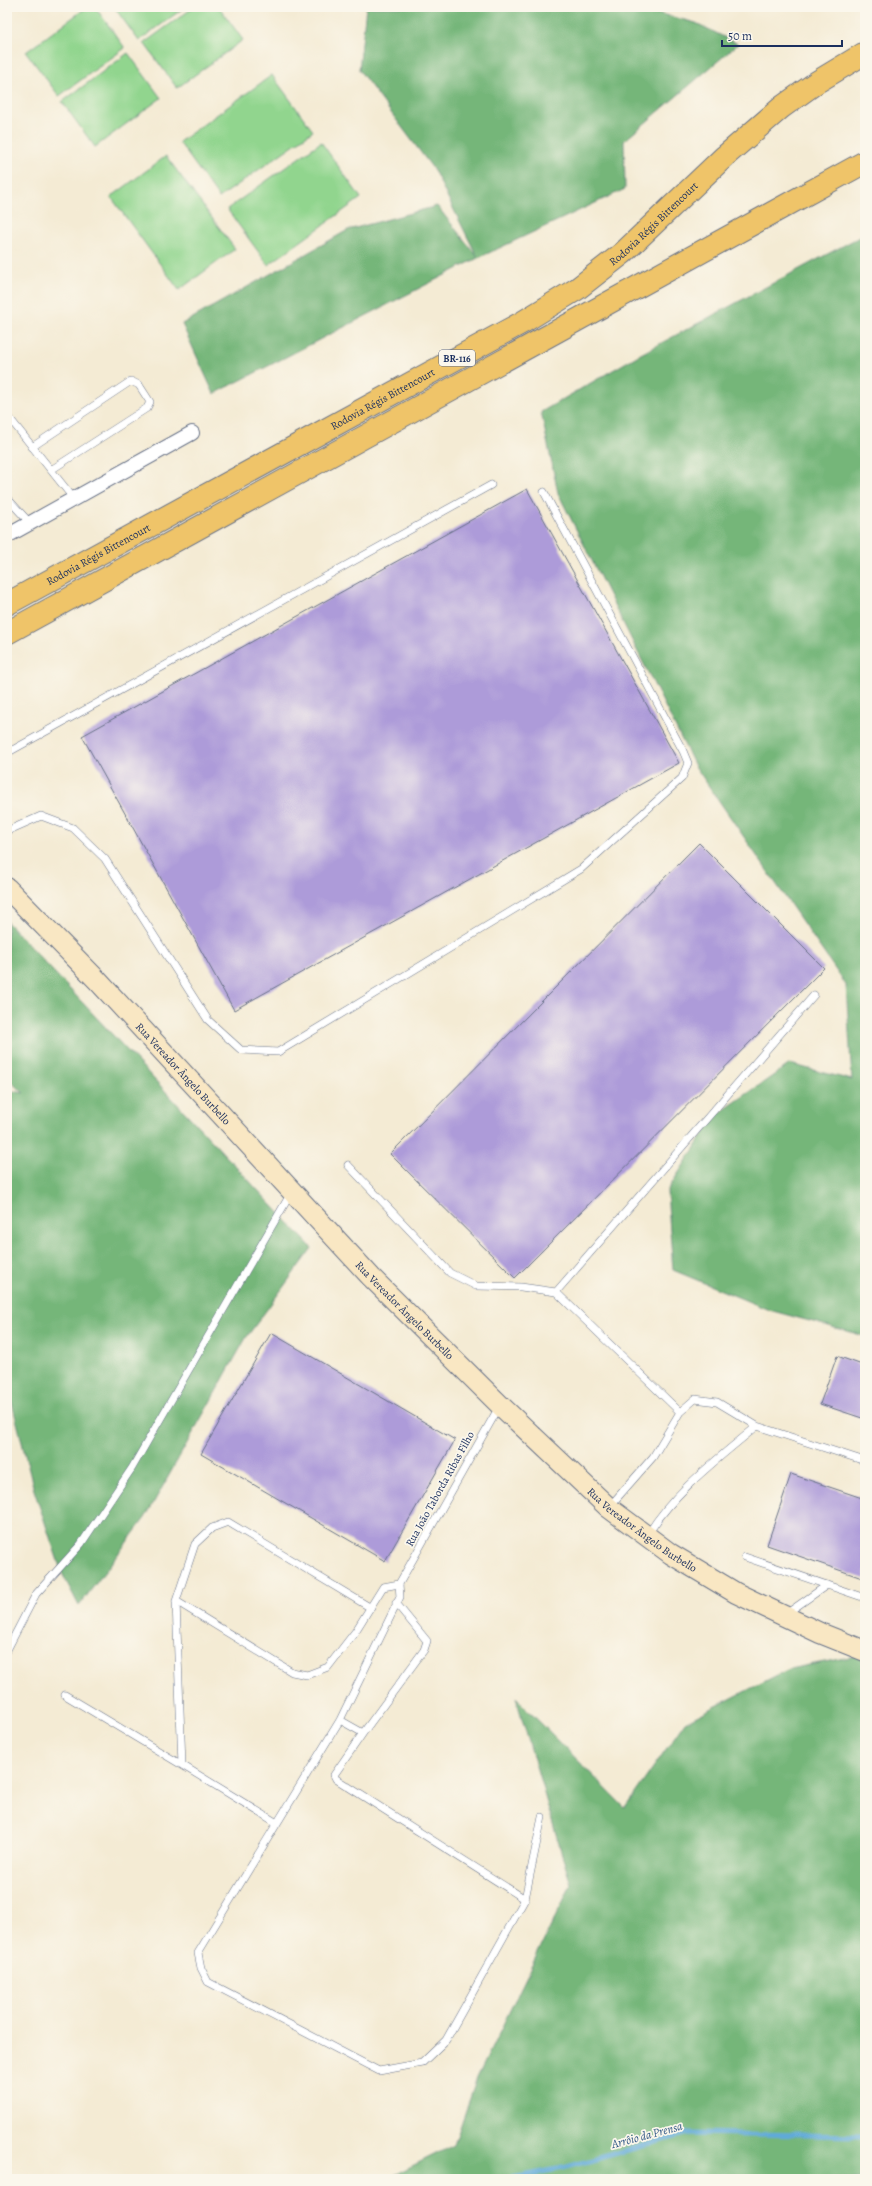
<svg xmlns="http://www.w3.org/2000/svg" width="872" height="2186" viewBox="0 0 872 2186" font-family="Alegreya,serif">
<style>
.green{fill:#91d58e;stroke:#568276}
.forest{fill:#74b679;stroke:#48726c}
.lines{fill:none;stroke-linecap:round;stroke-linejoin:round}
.stream{stroke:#61aad8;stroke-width:5}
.building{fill:#ad9bd9}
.service-casing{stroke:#677187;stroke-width:8}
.minor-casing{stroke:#677187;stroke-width:16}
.secondary-casing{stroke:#677187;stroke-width:22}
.motorway-casing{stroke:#677187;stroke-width:24}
.service{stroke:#fff;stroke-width:7}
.minor{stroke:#fff;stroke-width:14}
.secondary{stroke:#f9e7c3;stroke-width:20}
.motorway{stroke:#efc469;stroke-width:22}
.labels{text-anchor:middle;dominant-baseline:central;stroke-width:3.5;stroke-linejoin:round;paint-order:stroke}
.shield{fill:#fbf7ec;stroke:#5e6b89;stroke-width:1}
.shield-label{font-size:10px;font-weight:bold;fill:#1b2f5e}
.street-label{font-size:11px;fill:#1b2f5e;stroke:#fbf7ec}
.water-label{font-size:12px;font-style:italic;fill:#345a89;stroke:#fbf7ec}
</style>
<rect width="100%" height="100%" fill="#fbf7ec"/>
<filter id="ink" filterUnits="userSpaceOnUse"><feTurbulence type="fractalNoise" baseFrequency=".025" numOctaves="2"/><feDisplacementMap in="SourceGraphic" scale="8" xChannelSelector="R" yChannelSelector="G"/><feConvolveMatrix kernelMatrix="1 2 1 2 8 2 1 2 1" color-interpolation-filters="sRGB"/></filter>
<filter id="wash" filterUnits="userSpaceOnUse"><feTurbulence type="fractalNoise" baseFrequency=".012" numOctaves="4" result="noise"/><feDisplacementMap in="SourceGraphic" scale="16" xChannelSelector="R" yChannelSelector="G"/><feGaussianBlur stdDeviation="0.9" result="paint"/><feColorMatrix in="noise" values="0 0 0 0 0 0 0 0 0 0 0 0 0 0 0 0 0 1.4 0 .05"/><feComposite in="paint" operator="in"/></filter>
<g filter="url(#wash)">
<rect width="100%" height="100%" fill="#f4ebd4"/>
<path class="green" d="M87,7H95L125,48L59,96L26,52Z
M114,7H185L139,41Z
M194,7H219L243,40L177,88L144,43Z
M128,53L161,98L95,147L62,102Z
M272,75L313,131L219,198L179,142Z
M321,142L361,198L268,265L227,209Z
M166,156L235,249L179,290L111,197Z"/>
<path class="forest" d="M366,7H634L696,23L738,44L624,141L625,189L478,258L214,394L182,324L348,230L437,206L477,256L434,170L359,70Z
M865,234V1336L769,1310L673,1270L667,1191L715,1116L790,1064L852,1080L846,985L695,766L558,493L541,412L637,356Z
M7,922L312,1248L246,1338L145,1518L79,1606L62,1573L34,1490L7,1383V1090L24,1093L7,1079Z
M865,1654V2179H386L454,2145L477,2078L571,1885L516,1698L625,1808L685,1722L789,1669Z"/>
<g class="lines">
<path class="stream" d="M508,2179L567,2167L689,2133L859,2136L865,2135"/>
</g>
<g id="blocks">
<path class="building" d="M527,489L679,763L234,1010L82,736Z
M699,843L824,968L515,1278L390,1154Z
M271,1333L455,1440L385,1561L201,1454Z
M837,1356L865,1366V1419L820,1404Z
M791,1474L865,1499V1579L767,1545Z"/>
</g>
</g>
<g filter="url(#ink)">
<use href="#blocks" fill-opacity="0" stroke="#677187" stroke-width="1"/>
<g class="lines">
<defs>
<path id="service" d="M7,415L74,499
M32,447L131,381L139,385L150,402L147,408L51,470
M7,498L30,523
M7,753L491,485
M7,831L41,816L73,828L105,859L208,1020L241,1050L278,1052L581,869L682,778L688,763L683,751L544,492
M348,1165L450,1273L476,1286L521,1287L556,1292L680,1412L653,1457L610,1506
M556,1292L814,995
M680,1412L695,1399L717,1402L757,1426L865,1461
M647,1536C674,1491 718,1459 757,1426
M745,1557L865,1598
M399,1584L400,1597L340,1720L198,1953L201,1968L208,1982L379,2071L422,2063L446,2040L525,1899L542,1817
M399,1584L499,1407
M176,1601L292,1672L307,1675L328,1667L355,1632L383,1587L399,1584
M786,1614L827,1585
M7,1650L36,1594L81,1544L132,1468L291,1193
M65,1695L182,1765
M340,1720L363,1733L424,1650L427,1641L396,1603
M363,1733L334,1775L336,1779L525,1899
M277,1823L182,1765L176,1601L195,1544L212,1528L228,1522L371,1608"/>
<path id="minor" d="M7,536L192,433"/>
<g id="secondary">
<path id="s1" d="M7,888L97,980L371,1277L500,1405L609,1508L671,1554L736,1593L820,1633L865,1651"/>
</g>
<g id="motorway">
<path id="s2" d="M7,604L523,322L577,289L623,253L725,156L782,107L817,82L865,53"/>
<path d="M7,633L865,162"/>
</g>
</defs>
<use href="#service" class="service-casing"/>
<use href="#minor" class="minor-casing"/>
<use href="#secondary" class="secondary-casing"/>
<use href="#motorway" class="motorway-casing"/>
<use href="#service" class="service"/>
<use href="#minor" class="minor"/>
<use href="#secondary" class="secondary"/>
<use href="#motorway" class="motorway"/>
</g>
</g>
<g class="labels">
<rect class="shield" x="439" y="350" width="36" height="16" rx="3"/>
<g class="shield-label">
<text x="457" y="358">BR-116</text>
</g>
<g class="street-label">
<text stroke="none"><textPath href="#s2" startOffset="752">Rodovia Régis Bittencourt</textPath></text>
<text stroke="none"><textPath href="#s2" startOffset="428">Rodovia Régis Bittencourt</textPath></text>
<text stroke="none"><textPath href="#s2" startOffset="104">Rodovia Régis Bittencourt</textPath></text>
<text stroke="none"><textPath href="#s1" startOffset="256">Rua Vereador Ângelo Burbello</textPath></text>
<text stroke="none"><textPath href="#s1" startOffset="580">Rua Vereador Ângelo Burbello</textPath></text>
<text transform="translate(440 1489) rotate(-61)">Rua João Taborda Ribas Filho</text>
<text stroke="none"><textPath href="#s1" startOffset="904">Rua Vereador Ângelo Burbello</textPath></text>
</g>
<g class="water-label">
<text transform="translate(647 2135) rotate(-15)">Arrôio da Prensa</text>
</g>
</g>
<rect width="872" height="2186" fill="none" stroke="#fbf7ec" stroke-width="24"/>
<path d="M722 40v6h120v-6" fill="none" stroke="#1b2f5e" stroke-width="2"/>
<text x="728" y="40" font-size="12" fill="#1b2f5e" stroke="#fbf7ec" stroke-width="3" paint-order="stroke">50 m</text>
</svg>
